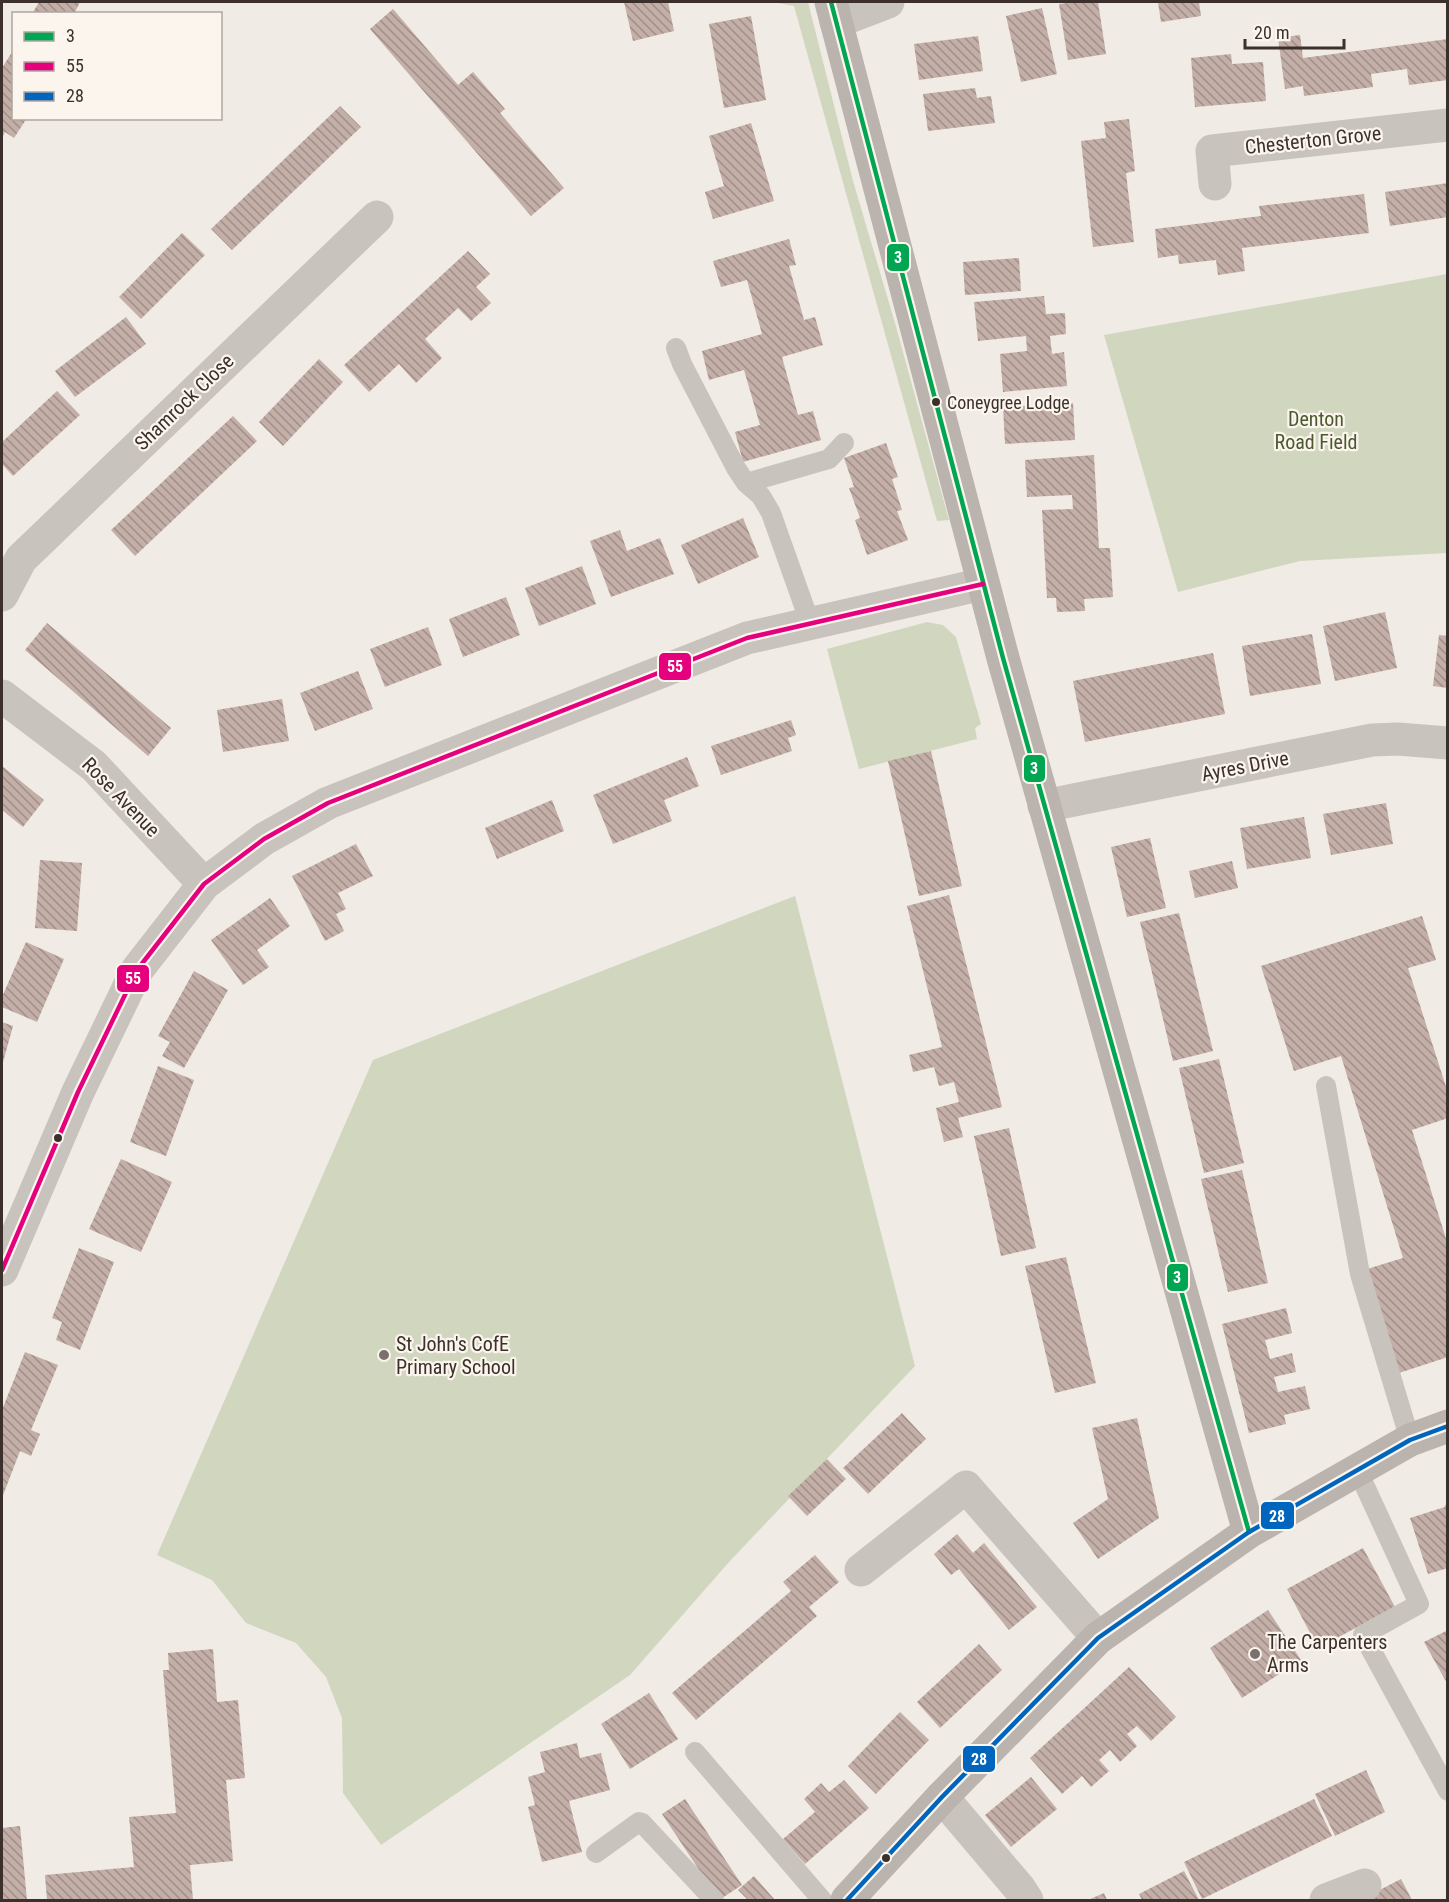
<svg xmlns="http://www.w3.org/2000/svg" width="1449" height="1902" viewBox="0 0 1449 1902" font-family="'Roboto Condensed',sans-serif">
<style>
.green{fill:#d1d6bf}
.building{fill:url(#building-back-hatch)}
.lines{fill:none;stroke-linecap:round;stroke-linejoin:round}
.lane{stroke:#c9c3be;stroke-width:20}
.street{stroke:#c9c3be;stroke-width:33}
.secondary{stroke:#bab3ae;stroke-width:33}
.bus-1-casing{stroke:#fbf5ee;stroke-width:9}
.bus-2-casing{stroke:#fbf5ee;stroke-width:9}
.bus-3-casing{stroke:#fbf5ee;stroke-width:9}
.bus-1{stroke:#00a651;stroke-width:4.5}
.bus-2{stroke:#e5007d;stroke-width:4.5}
.bus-3{stroke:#0065bd;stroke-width:4.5}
.bus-dot{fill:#3b302b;stroke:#fbf5ee;stroke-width:2}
.poi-dot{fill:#7a716c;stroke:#fbf5ee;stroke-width:2}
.labels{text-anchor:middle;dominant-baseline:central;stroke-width:4.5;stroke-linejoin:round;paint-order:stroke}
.bus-label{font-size:18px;fill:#3b302b;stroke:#fbf5ee;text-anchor:start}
.street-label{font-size:20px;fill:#3b302b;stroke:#fbf5ee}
.park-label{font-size:20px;fill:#4a5a2e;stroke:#fbf5ee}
.poi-label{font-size:20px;fill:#3b302b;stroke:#fbf5ee;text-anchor:start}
.line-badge{stroke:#fbf5ee;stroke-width:2}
.badge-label{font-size:16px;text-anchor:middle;font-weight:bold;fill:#fff}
</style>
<defs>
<pattern id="building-back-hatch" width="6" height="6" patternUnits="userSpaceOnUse" patternTransform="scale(1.5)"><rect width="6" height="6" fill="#c3afa7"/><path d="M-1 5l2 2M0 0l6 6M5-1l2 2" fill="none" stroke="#a08f88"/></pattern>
</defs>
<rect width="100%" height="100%" fill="#f0ebe5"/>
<path class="green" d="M772,2H808L853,181L895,323L949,520L937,521L794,6Z
M1447,274V553L1300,561L1178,592L1104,335Z
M927,622L943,625L956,637L981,724L975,728L977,739L859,769L827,649Z
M795,896L915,1366L729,1562L630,1675L381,1845L343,1793L342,1718L326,1677L296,1643L246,1623L212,1580L157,1555L373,1060Z"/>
<path class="building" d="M39,2H80L74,14H32Z
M624,2H668L674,31L633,41Z
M1076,2H1098L1106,54L1068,60L1059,4Z
M1158,2H1199L1201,16L1161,22Z
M1042,8L1057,74L1021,82L1006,16Z
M393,9L458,85L473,72L505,109L500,113L564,188L531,216L370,29Z
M751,16L766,100L724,108L709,24Z
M1300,35L1303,58L1448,39V80L1409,85L1407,69L1371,74L1373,87L1304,96L1303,86L1285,89L1278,38Z
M978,36L983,71L919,80L914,44Z
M14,49V118H27L14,138L5,132L2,138V68Z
M1231,54L1232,64L1263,62L1266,101L1195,107L1191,58Z
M975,88L977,98L991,96L995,123L928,131L923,94Z
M340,106L361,127L232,250L211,229Z
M1129,119L1135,171L1126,173L1134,242L1093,247L1081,141L1106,138L1104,122Z
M751,123L774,201L713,219L705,192L724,186L709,136Z
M1448,183V217L1390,226L1385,192Z
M1364,194L1369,233L1242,248L1245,271L1218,275L1216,260L1179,264L1178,255L1158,258L1155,229L1261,216L1259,206Z
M182,233L205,255L141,319L119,297Z
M789,239L796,265L789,266L804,320L815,317L823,345L782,357L798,415L813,411L821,440L743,462L735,432L760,425L744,370L709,380L702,351L762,334L747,280L721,287L713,261Z
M468,251L490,274L476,287L491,303L471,321L458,308L425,339L442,358L416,383L399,364L369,392L344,365Z
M1019,258L1021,291L965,295L963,262Z
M1044,296L1046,314L1065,313L1066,334L1050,336L1052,354L1064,352L1067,386L1003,392L1000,354L1027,351L1026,336L978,341L974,302Z
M126,317L146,344L75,397L55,371Z
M319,359L343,382L283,446L259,422Z
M57,391L80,415L13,476L2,464V442Z
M1073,403L1075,440L1005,444L1003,407Z
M233,416L257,441L135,556L111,530Z
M886,443L898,477L892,479L902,510L897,511L908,540L867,555L855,520L860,518L849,488L854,487L844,458Z
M1094,455L1099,548H1110L1113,597L1084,599L1085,611L1057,612L1056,598H1047L1042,510L1073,509L1072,495L1027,497L1025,460Z
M743,518L759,557L698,584L681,545Z
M620,530L627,551L660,538L674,574L611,597L590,541Z
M582,566L596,604L539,626L525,588Z
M506,597L520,635L463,657L449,619Z
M1385,612L1397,668L1335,681L1323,626Z
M47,623L171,728L148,756L25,650Z
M428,627L442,665L385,687L370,649Z
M1312,634L1321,684L1250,696L1242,646Z
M1439,635L1448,636V688L1433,686Z
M1213,653L1225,714L1085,742L1073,681Z
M358,671L373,709L315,731L300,693Z
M282,699L289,741L223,752L217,710Z
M791,720L796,735L788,738L792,751L721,775L711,746Z
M931,751L962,886L919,896L888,761Z
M687,757L699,786L664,800L672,821L613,844L593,795Z
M2,766L44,800L23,827L2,810Z
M552,800L564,831L497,859L485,828Z
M1386,803L1393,844L1331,855L1323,814Z
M1304,817L1311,858L1247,869L1240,828Z
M1150,838L1166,908L1127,917L1111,847Z
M356,844L373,876L338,893L346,909L336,914L344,931L325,941L292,876Z
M40,860L82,863L77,931L35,928Z
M1232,861L1238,888L1195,898L1189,871Z
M949,895L1002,1107L958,1118L963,1137L944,1142L936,1108L959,1102L954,1082L939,1086L934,1067L913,1072L909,1055L942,1047L907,906Z
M270,898L290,926L257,950L269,967L243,985L211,940Z
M1179,913L1213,1051L1173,1061L1140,922Z
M1422,916L1436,960L1408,968L1448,1093V1118L1412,1130L1448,1245V1357L1399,1373L1367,1269L1403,1258L1341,1056L1294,1071L1261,966Z
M26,942L64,959L37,1022L2,1007V997Z
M194,971L228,990L184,1068L162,1056L170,1042L158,1036Z
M2,1022L13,1026L2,1066Z
M1219,1059L1244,1163L1204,1173L1179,1068Z
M158,1066L194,1080L166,1156L130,1142Z
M1009,1128L1036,1248L1001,1256L974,1136Z
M121,1159L172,1182L141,1252L89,1229Z
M1242,1170L1268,1283L1228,1292L1201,1179Z
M79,1248L114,1262L80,1350L56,1340L62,1322L52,1318Z
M1066,1257L1096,1383L1055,1393L1025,1266Z
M1286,1308L1292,1333L1265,1340L1270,1359L1292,1353L1296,1372L1274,1377L1278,1392L1305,1386L1310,1409L1284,1415L1286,1424L1249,1433L1222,1324Z
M25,1352L58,1365L31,1430L40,1434L31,1456L20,1451L2,1498V1410Z
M902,1413L926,1439L868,1494L843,1468Z
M1137,1418L1159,1518L1098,1559L1073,1523L1108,1499L1092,1428Z
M827,1459L846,1479L807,1516L788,1496Z
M1448,1504V1568L1428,1574L1410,1518L1445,1507V1505Z
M957,1534L973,1553L984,1543L1037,1607L1009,1630L959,1569L951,1575L934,1554Z
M1363,1548L1395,1607L1318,1648L1287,1589Z
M815,1555L839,1582L809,1607L817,1616L696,1720L672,1693L791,1591L783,1582Z
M1268,1610L1301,1660L1242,1698L1210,1648Z
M1448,1630V1685L1424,1642Z
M979,1644L1002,1670L940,1728L917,1702Z
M213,1649L217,1702L238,1700L245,1778L226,1780L233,1861L190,1865L193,1900H47L45,1875L134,1867L129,1817L176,1813L163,1670H169L168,1653Z
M1129,1667L1176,1717L1151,1741L1137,1726L1127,1734L1137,1746L1120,1762L1110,1750L1099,1760L1109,1771L1091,1787L1082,1776L1062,1794L1030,1758Z
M649,1693L678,1739L630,1769L601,1724Z
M900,1712L929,1740L876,1794L848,1766Z
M577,1743L580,1758L601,1753L610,1790L569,1801L582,1852L542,1862L528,1807L535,1805L528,1777L545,1772L540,1752Z
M1366,1770L1385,1812L1335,1836L1315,1794Z
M1031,1777L1057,1809L1011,1847L985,1815Z
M844,1780L869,1808L805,1864L783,1839L815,1812L804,1799L821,1783L829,1792Z
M685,1799L742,1885L719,1900L662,1814Z
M1314,1799L1332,1836L1202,1899L1184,1862Z
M20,1826L27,1900H2V1828Z
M1184,1871L1199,1900H1142L1139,1894Z
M754,1876L775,1900H748L738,1890Z
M1401,1879L1412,1900H1360Z
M1104,1893L1107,1900H1088Z"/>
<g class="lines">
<path class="lane" d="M676,348L682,364L736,468L746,483L761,496L771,513L810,623
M746,483L829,459L844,443
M1326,1086L1360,1274L1410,1440
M1357,1469L1419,1604L1363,1635L1448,1791
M695,1752L822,1900
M596,1853L639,1822L642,1823L714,1900"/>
<path class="street" d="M836,22L888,2
M1215,184L1212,151L1448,125
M2,595L21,559L377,217
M2,696L94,766L204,884
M1044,806L1372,740L1398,739L1448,743
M2,1270L78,1092L137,970L204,884L264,839L328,803L747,638L983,584
M861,1570L966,1487L1098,1638
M942,1797L1020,1889L1027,1900
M1326,1900L1365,1885"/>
<path class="secondary" d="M831,2L1003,658L1249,1532
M847,1900L942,1797L1098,1638L1249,1532L1410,1440L1448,1426"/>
<defs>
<path id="bus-1" d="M831,2L1003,658L1249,1532"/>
<path id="bus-2" d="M2,1270L78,1092L137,970L204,884L264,839L328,803L747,638L983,584"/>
<path id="bus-3" d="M847,1900L942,1797L1098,1638L1249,1532L1410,1440L1448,1426"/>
</defs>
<use href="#bus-1" class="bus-1-casing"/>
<use href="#bus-2" class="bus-2-casing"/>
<use href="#bus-3" class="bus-3-casing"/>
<use href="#bus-1" class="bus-1"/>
<use href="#bus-2" class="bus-2"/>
<use href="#bus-3" class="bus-3"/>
</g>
<g class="bus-dot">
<circle cx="936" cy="402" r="5"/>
<circle cx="58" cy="1138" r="5"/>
<circle cx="886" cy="1858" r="5"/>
</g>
<g class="poi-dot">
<circle cx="384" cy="1355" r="6"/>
<circle cx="1255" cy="1654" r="6"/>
</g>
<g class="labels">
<g class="bus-label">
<text x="947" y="402">Coneygree Lodge</text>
</g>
<g class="street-label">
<text transform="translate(1313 140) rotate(-6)">Chesterton Grove</text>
<text transform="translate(184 402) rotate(-44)">Shamrock Close</text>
<text transform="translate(1245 766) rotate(-11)">Ayres Drive</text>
<text transform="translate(121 797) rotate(46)">Rose Avenue</text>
</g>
<g class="park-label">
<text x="1316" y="419">Denton<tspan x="1316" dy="23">Road Field</tspan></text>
</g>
<g class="poi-label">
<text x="396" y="1344">St John's CofE<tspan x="396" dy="23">Primary School</tspan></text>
<text x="1267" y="1642">The Carpenters<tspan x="1267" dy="23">Arms</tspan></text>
</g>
</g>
<g class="line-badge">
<rect x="886" y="243" width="24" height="29" rx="6" fill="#00a651"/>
<rect x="658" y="652" width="34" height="29" rx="6" fill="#e5007d"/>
<rect x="1023" y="754" width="23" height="29" rx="6" fill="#00a651"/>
<rect x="116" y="964" width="34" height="29" rx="6" fill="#e5007d"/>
<rect x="1166" y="1263" width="23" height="29" rx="6" fill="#00a651"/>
<rect x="1260" y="1501" width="35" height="29" rx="6" fill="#0065bd"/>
<rect x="962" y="1745" width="34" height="28" rx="6" fill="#0065bd"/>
</g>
<g class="badge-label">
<text x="898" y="263">3</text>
<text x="675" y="672">55</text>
<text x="1034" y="774">3</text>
<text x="133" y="984">55</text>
<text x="1177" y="1283">3</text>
<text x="1277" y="1522">28</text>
<text x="979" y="1765">28</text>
</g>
<rect width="1449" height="1902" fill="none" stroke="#3b302b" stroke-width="6"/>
<rect x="12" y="12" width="210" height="108" fill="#fbf5ee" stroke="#aea6a0" stroke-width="1.5"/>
<rect x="24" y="32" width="30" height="9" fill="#00a651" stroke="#aea6a0" stroke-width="1.5"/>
<text x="66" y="42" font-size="18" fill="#3b302b">3</text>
<rect x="24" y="62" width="30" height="9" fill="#e5007d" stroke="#aea6a0" stroke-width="1.5"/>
<text x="66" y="72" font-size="18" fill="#3b302b">55</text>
<rect x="24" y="92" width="30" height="9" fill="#0065bd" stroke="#aea6a0" stroke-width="1.5"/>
<text x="66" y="102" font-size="18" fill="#3b302b">28</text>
<path d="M1245 39v9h99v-9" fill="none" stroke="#3b302b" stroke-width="3"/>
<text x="1254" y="39" font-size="18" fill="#3b302b" stroke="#fbf5ee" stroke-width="4.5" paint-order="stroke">20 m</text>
</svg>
